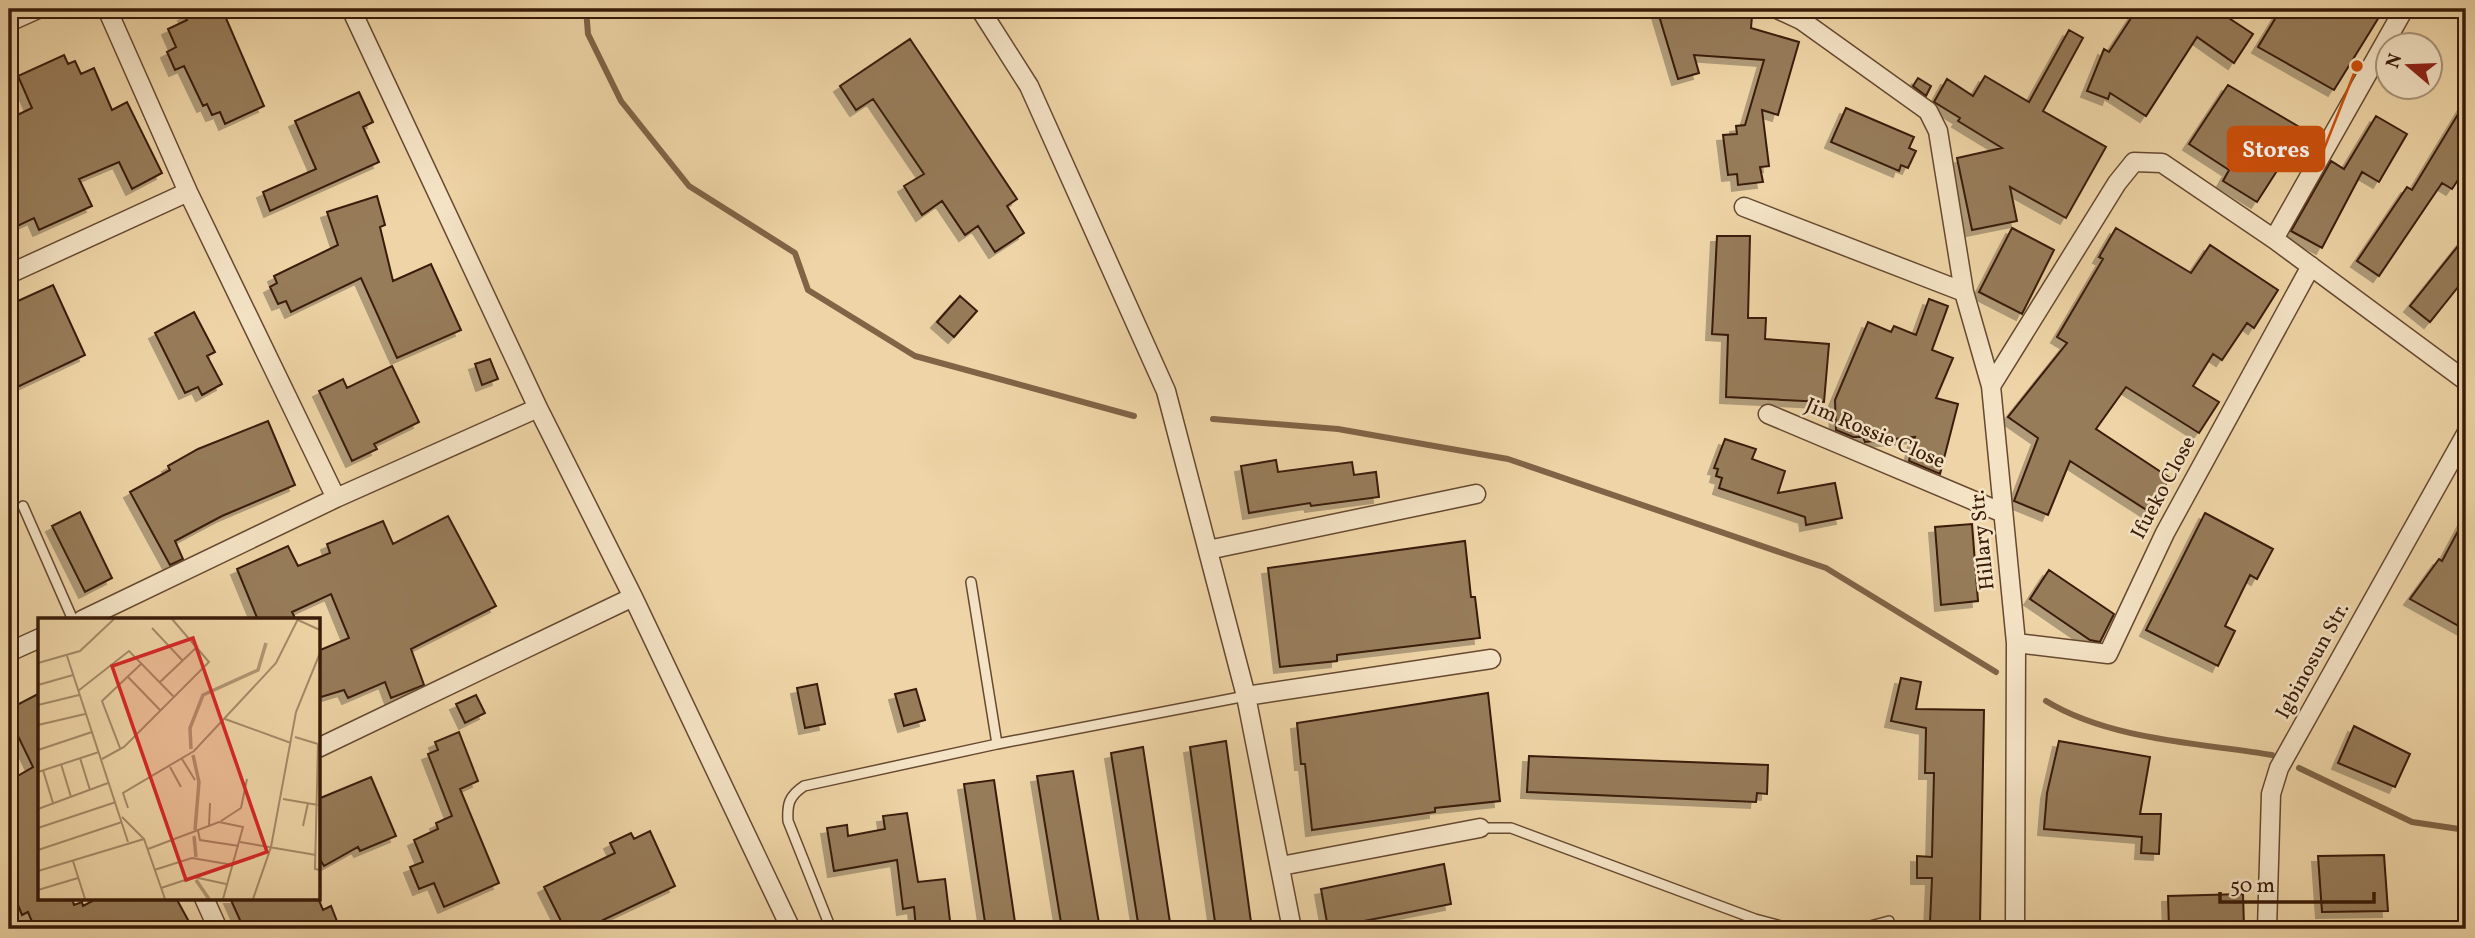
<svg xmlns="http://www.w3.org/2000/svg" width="2475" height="938" viewBox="0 0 2475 938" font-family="Vollkorn,serif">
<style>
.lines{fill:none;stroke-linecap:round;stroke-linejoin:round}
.stream{stroke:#806446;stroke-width:6}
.building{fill:#977b5a;stroke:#391b08;stroke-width:2;filter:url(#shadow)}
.lane-casing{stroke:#664930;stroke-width:12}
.street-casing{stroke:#664930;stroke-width:21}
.lane{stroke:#f4e3c5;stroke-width:9}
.street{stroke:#f4e3c5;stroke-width:18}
.labels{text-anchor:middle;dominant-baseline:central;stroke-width:5;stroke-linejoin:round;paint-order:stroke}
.street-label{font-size:21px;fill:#391b08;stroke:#f4e3c5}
.inset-river{fill:none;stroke:#b09570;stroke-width:3.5}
.inset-road{fill:none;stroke:#a68a67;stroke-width:2}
.view{fill:#d62828;fill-opacity:0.15;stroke:#d62828;stroke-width:3.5}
.inset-edge{fill:none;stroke:#391b08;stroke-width:3.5}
.leader{fill:none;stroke:#ce500b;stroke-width:2.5}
.callout-dot{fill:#ce500b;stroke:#f4e3c5;stroke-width:2.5}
.callout{fill:#ce500b;stroke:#ce500b;stroke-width:2.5}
.callout-label{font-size:23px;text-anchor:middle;font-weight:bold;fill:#fff}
</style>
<defs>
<filter id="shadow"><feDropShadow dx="-6" dy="6" stdDeviation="0" flood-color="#0004"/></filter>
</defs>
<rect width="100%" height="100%" fill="#eed4a6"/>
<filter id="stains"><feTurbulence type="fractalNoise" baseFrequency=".00286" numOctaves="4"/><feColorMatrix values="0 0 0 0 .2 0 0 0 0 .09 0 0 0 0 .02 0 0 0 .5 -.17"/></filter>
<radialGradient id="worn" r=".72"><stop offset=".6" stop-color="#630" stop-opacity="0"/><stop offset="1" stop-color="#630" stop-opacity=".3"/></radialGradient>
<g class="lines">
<path class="stream" d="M586,9L588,34L621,101L689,186L795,253L808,290L915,356L1134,416
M1213,419L1338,429L1508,459L1826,568L1996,672
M2046,701C2110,740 2199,743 2272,755
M2299,768L2412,822L2466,830"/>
</g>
<path class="building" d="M197,9H222L264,106L225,124L220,112L212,115L207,104L203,106L184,66L175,70L167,52L176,47L168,29L187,20L184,15Z
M1657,9L1752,16L1751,28L1799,42L1778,115L1762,110L1769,166L1760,167L1763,182L1738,185L1737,174L1728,175L1723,135L1737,134L1736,126L1745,125L1764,60L1694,55L1699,73L1678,79Z
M2137,9H2184L2196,16L2201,9H2215L2253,34L2234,63L2197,37L2146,116L2110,93L2108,99L2087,91L2104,49L2109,52Z
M2281,9H2384L2334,90L2258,47Z
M2069,30L2083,38L2043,111L2106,147L2066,218L2010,187L2017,221L1972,230L1957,158L2002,148L1958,121L1960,118L1934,102L1947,79L1973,96L1985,76L2029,102Z
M910,39L1017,199L1007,206L1024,233L995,252L978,226L965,235L942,201L922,215L904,186L924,174L873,99L856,110L840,86Z
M64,55L68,64L75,61L81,74L94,68L112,110L127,102L162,173L132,189L119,162L79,179L92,206L39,230L34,218L9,230V119L32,108L18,76Z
M1918,78L1931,86L1926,96L1913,86Z
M2228,85L2308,132L2296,152L2291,149L2257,202L2223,181L2229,170L2189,144Z
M359,92L373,122L363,127L379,162L270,211L263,192L316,169L295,121Z
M2466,101V168L2452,189L2442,183L2379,276L2357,261L2407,187L2412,190Z
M1846,108L1914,137L1909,148L1916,151L1908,168L1901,165L1899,171L1831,142Z
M2376,116L2407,134L2379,182L2362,172L2322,248L2291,231L2331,161L2344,169Z
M377,196L385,225L380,227L393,281L431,264L461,330L397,358L361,278L291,312L286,301L278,304L270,287L277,283L274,276L338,245L327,212Z
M2012,228L2054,250L2022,314L1979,292Z
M2116,228L2191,273L2210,245L2278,290L2254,328L2247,323L2222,360L2213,354L2193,386L2219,402L2199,433L2126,387L2096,429L2170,478L2148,511L2070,461L2048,515L2014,501L2038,438L2008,417L2067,343L2057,337L2103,259L2099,257Z
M1717,236H1750L1748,318H1766L1765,339L1829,344L1824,402L1726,397L1728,335L1712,334Z
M2466,236V277L2430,322L2410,306Z
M53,285L85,355L9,391V305Z
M960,296L977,311L954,337L937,322Z
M1929,299L1948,306L1932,350L1953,358L1936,398L1958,404L1940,474L1909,461L1915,437L1865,442L1863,437H1853L1836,430L1835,400L1868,322L1891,332L1894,326L1916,335Z
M194,312L215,352L207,356L222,384L202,395L198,387L185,393L155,333Z
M490,359L498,379L482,385L475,364Z
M392,366L419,422L374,444L377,449L352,461L319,391L343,379L347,388Z
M268,421L295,485L222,516L175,541L183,559L170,565L130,492L170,470L168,466L198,449Z
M1725,439L1756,449L1752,459L1785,471L1778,493L1835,483L1842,518L1806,525L1805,517L1719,488L1722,478L1716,476L1718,469L1714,468Z
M1276,460L1278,472L1352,462L1354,475L1376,472L1379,497L1311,506L1310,503L1249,513L1241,466Z
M80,512L112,578L85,592L52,526Z
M2205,513L2273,549L2257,579L2250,575L2225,626L2235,631L2218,666L2146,630Z
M448,516L496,606L411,649L424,685L391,698L385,682L348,698L344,690L318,698V651L349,638L331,594L292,612L296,620H258L237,569L288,546L298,566L330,553L327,544L383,521L393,544Z
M2466,516V630L2410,599L2439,559L2442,561Z
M1972,524L1978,601L1941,605L1935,527Z
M1465,541L1471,597H1475L1480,638L1337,655V661L1280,667L1268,568Z
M2049,570L2114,614L2100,642L2090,640L2030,599Z
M1901,678L1921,682L1916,709L1984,710L1980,923L1930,922L1932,878H1917V856L1932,857L1934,773H1925L1926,728L1891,721Z
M817,684L825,724L805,728L797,688Z
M916,689L925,720L904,726L895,694Z
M40,693V898H72L74,905L82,902L83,906L98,898H176L193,929H35L28,912L22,915L9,883V781L33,767L18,736L9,740V709Z
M1488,693L1500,801L1435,808V812L1312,830L1305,764H1301L1297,723Z
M476,695L485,713L465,723L456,704Z
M2354,726L2410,754L2395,787L2338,763Z
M459,732L478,781L460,789L499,883L444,907L434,883L419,889L410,867L423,862L414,840L438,829L436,823L452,816L428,754L438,750L435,742Z
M1226,741L1252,929H1216L1190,747Z
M2059,741L2150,757L2140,814H2161L2159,854L2141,853L2142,837L2044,829L2047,793Z
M1143,747L1171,929H1139L1111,753Z
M1529,756L1768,765L1767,794L1757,793L1756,802L1527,792Z
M1073,771L1100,929H1062L1037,776Z
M371,777L396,836L360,851L358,847L324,866L318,856V799Z
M994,780L1016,929H986L964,784Z
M907,813L918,882L945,879L951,929H916L914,907L903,909L897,860L834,871L827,828L847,825L848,836L885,829L883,816Z
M650,831L675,886L603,920L607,929H565L544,887L615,853L610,843L631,833L634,839Z
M2384,855L2388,911L2322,912L2318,856Z
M1444,864L1451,904L1328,928L1321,889Z
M2243,894L2244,927L2169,929L2168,896Z
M230,898H318L323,910L331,906L340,929H244Z"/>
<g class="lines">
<defs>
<path id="lane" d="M23,506L73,620
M971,582L997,744
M1480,828H1511L1755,919L1792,929
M831,929L788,821C787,804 789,796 804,786L997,744L1246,696
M1859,929L1889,921"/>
<path id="street" d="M107,9L188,192L336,498
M351,9L538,408L633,597L791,929
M980,9L1029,86L1166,391L1246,696L1292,929
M1777,9L1801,20L1928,111L1938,131L1964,292L1991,386
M9,22L38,9
M1744,207L1964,292
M2274,239L2404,9
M9,274L188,192
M1768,414L2003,513
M1208,550L1476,494
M82,620L336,498L538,408
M2016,643L2108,654L2165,533L2311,266
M9,652L40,638
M1246,696L1491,659
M318,748L633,597
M1281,866L1480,828
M204,898L218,929
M2015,929L2016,643L1991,386L2117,183L2134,162L2162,163L2274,239L2466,381
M2267,929L2271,794L2279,768L2466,434"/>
</defs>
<use href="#lane" class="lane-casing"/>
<use href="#street" class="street-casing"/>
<use href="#lane" class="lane"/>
<use href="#street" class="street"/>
</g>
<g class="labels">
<g class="street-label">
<text transform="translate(1875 434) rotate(23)">Jim Rossie Close</text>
<text transform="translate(2164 488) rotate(-62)">Ifueko Close</text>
<text transform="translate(1983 540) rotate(-96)">Hillary Str.</text>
<text transform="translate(2313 661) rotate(-61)">Igbinosun Str.</text>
</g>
</g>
<g transform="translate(38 618)">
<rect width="282" height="282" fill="#eed4a6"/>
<path class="inset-river" d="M153,131L152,110L165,77L220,52L228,25M155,137L161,164L157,212M156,218L158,239M158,262L171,281"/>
<path class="inset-road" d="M260,2L282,12M114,10L144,42M29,38L90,224M0,45L42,33L76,1M90,59L123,93M122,64L160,28M0,67L35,57M40,73L91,33L136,79M0,87L41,77M187,101L253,125M0,107L47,96M257,119L280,126L277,251L282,252M82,130L64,83L104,45M0,132L54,114M42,140L52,172M64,141L86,129L171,44L134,1M144,141L157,162M23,146L33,179M132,149L143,169M5,152L15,185M0,154L61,134M245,181L280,187M90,190L85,175L156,133L238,45L260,1M0,191L70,165M84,199L106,221L127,281M183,203L203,190L209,161M171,208L172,185M265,208L270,185M0,210L78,184M160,213L162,222L201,228M202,224L278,237M110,231L181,204L205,209L185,281M0,232L84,204M35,243L47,281M116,252L154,240L195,247M0,253L106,221M123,270L156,259L188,266M0,272L40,260M215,281L233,229L258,94L282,35"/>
<path class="view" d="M155,20L229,234L148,262L74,48Z"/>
<rect width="282" height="282" class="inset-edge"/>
</g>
<path class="leader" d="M2357 66L2324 149"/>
<circle class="callout-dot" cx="2357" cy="66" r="7"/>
<rect class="callout" x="2228" y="127" width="96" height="44" rx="7"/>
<g class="callout-label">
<text x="2276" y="157">Stores</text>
</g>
<rect width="2475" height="938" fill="none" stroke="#eed4a6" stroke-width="35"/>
<rect x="10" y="10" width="2454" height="917" fill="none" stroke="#391b08" stroke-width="3.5"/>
<rect x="18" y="18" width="2440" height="903" fill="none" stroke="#391b08" stroke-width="2"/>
<g transform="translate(2409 66) rotate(289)"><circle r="33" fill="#f4e3c5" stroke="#a99379" stroke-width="2"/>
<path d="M0-5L12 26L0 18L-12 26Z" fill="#8f2418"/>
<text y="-10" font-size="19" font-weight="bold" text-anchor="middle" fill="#391b08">N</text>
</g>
<path d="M2220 892v10h154v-10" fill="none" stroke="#391b08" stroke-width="3.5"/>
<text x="2230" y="892" font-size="21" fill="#391b08" stroke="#f4e3c5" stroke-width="5" paint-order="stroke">50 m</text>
<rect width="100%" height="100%" filter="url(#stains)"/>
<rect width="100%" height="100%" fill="url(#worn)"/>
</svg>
